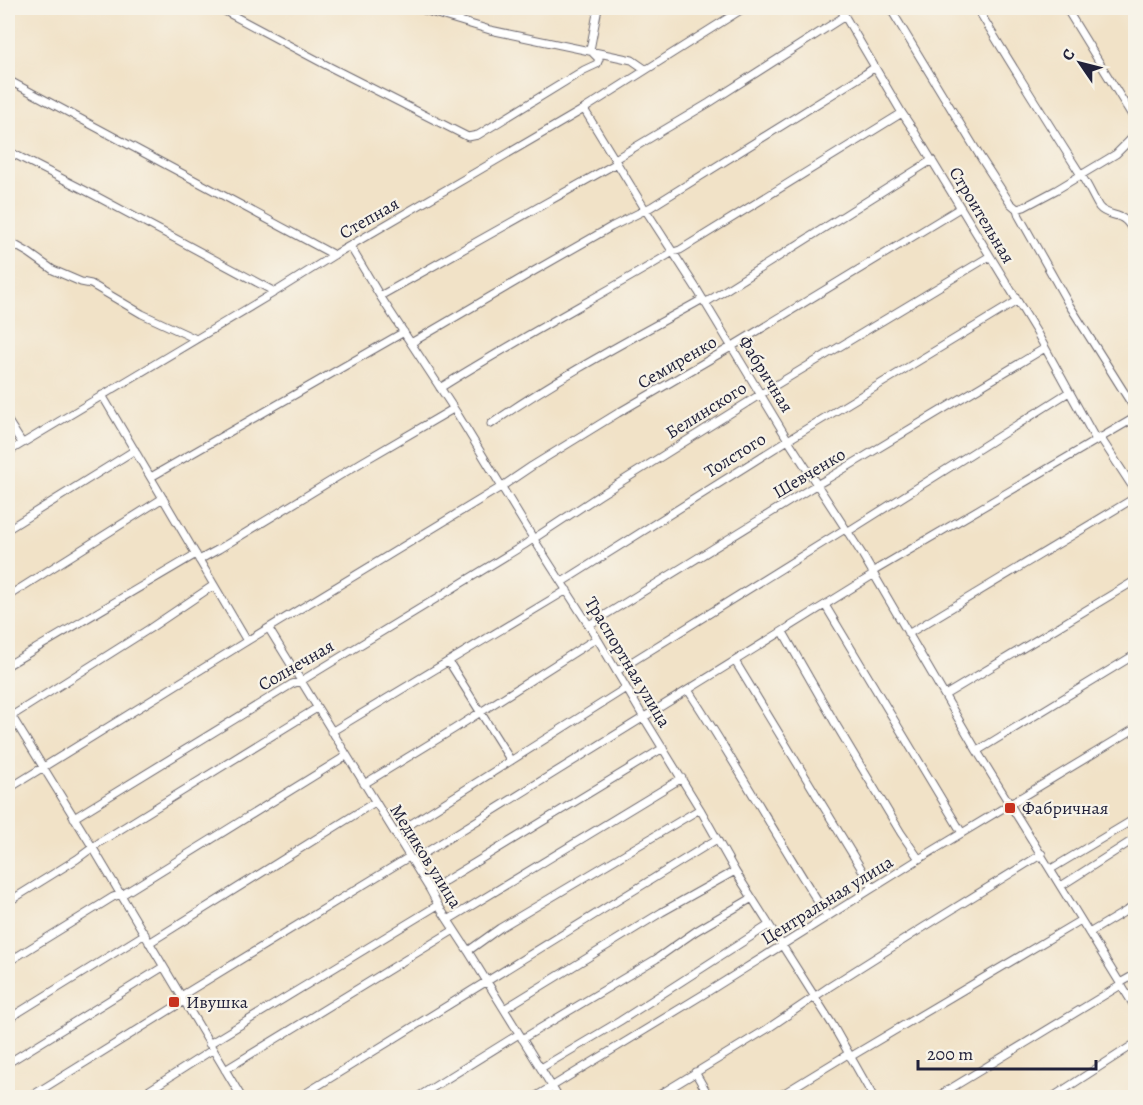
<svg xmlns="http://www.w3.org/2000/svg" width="1143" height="1105" viewBox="0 0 1143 1105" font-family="Alegreya,serif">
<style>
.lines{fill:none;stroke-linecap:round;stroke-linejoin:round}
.minor-casing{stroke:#6a656c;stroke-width:9}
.minor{stroke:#fff;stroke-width:7}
.poi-dot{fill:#c8321e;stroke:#f7f3e8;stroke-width:2}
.labels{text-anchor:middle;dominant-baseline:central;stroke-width:4.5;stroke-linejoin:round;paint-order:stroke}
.street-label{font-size:18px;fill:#22223b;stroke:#f7f3e8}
.poi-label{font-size:18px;fill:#22223b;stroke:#f7f3e8;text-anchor:start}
</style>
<rect width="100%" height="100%" fill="#f7f3e8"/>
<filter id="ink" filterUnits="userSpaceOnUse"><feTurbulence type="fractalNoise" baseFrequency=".0167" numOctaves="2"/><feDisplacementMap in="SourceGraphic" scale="12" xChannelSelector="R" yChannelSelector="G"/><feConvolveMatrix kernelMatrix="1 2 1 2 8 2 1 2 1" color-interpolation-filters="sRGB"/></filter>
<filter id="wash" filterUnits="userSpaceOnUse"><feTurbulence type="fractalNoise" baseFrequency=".008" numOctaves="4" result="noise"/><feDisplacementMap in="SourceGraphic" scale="24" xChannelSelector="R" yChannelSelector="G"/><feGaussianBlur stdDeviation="1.35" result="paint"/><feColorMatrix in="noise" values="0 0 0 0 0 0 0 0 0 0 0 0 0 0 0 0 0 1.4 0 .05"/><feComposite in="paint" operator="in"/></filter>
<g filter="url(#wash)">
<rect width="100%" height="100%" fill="#f1e2c7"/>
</g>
<g filter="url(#ink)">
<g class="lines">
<defs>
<path id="minor" d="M219,8L328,66L468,137L478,135L584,70L597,64L599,59L590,50L598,8
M417,8L490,30L632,60L645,69
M840,8L902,113L914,131L1037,333L1096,440
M890,8L981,158L1010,203L1017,209L1019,216L1068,303L1136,411
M977,8C1011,64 1046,120 1081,175C1088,185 1093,197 1099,207C1106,216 1117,213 1125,220C1130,224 1133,231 1136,237
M1066,8L1136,122
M8,80L334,255
M584,109L645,209L698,291L788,440L862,554L977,751L1136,1009
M8,151L94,195L275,292
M615,159L709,103L845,16
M1017,209L1024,207L1056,190L1116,154L1136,134
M8,241L29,253L53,270L81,282L91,284L142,314L196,339
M350,246L380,296L458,415L533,538L597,638L644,718L700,809L735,871L832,1024L874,1098
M380,296L617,163
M705,303L932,160
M411,343L534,271L611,227L651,207L865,74L875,67
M440,388C516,340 596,298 673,252L680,250L902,113
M102,395L247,641
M8,421L22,443
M491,424C558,377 631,339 703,299
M1100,437L1136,492
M8,452L275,292L334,255L584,109L744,8
M151,477L404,332
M8,529L135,450
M847,532L1069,392
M199,560L219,549L362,462L453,409
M872,572L1136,417
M562,582L788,440L1017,301
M8,596L163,498
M825,605L962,833
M589,625L811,488L827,479L1045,348
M269,629L430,890L438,905L468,951L559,1098
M783,632L835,723L901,833L919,859
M908,634L1136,497
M735,661L873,888
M449,662L511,761
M8,665L196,554
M617,671L845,529
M688,690C737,764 779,842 827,916
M945,695L1136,580
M8,710L93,848L242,1098
M10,717L149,629L214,585
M331,732L567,590
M977,751L1136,654
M364,784L454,729L597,638
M8,789L247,641L501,487L532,466L618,413L731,347L960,208
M74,818L292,684L301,681L524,545L600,495L761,394L990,256
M395,834L626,688
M412,861L873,575
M1051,869L1136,818
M1061,886L1136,838
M430,890L663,748
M8,902L77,859L100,842L317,708
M448,920L682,778
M1089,933L1136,905
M149,943L375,802
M468,951L500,928L700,809
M8,962L113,897L125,893L346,756
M1120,983L1136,974
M181,996L409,857
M504,1009L662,912L735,871
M8,1019L145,934
M522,1039L656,959L696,931L752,898
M209,1044L438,905
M850,1057L1081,920
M8,1063L163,967
M541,1068L620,1021L769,925
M225,1070L454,930
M695,1072L710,1098
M28,1098L184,1001
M137,1098L212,1050
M298,1098L717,839
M416,1098L519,1034
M533,1098L709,991L919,859L1136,728
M654,1098L767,1029L829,987L924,927L1042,854
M776,1098L848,1054
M935,1098L1121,985
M1051,1098L1136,1043"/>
</defs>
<use href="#minor" class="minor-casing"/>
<use href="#minor" class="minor"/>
</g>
</g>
<g class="poi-dot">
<rect x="1004" y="802" width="12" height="12" rx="3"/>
<rect x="168" y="996" width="12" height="12" rx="3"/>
</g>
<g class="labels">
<g class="street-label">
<text transform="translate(982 215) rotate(59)">Строительная</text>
<text transform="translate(369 218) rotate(-30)">Степная</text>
<text transform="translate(677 362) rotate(-30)">Семиренко</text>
<text transform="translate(766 374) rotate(58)">Фабричная</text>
<text transform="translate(706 410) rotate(-32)">Белинского</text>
<text transform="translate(735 455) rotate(-32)">Толстого</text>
<text transform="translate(809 473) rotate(-31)">Шевченко</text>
<text transform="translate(628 662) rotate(59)">Траспортная улица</text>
<text transform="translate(296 665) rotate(-30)">Солнечная</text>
<text transform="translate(426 856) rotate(58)">Медиков улица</text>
<text transform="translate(827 900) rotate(-32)">Центральная улица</text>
</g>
<g class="poi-label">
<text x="1022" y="808">Фабричная</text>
<text x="186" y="1002">Ивушка</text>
</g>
</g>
<rect width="1143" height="1105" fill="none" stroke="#f7f3e8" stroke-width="30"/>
<g transform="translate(1080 63) rotate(305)" stroke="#f7f3e8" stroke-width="4.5" paint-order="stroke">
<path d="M0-4.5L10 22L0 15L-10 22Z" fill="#22223b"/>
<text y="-9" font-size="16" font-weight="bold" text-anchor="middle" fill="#22223b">С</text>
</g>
<path d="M918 1060v9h178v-9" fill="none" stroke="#22223b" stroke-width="3"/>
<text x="927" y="1060" font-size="18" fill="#22223b" stroke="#f7f3e8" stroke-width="4.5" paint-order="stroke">200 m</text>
</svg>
